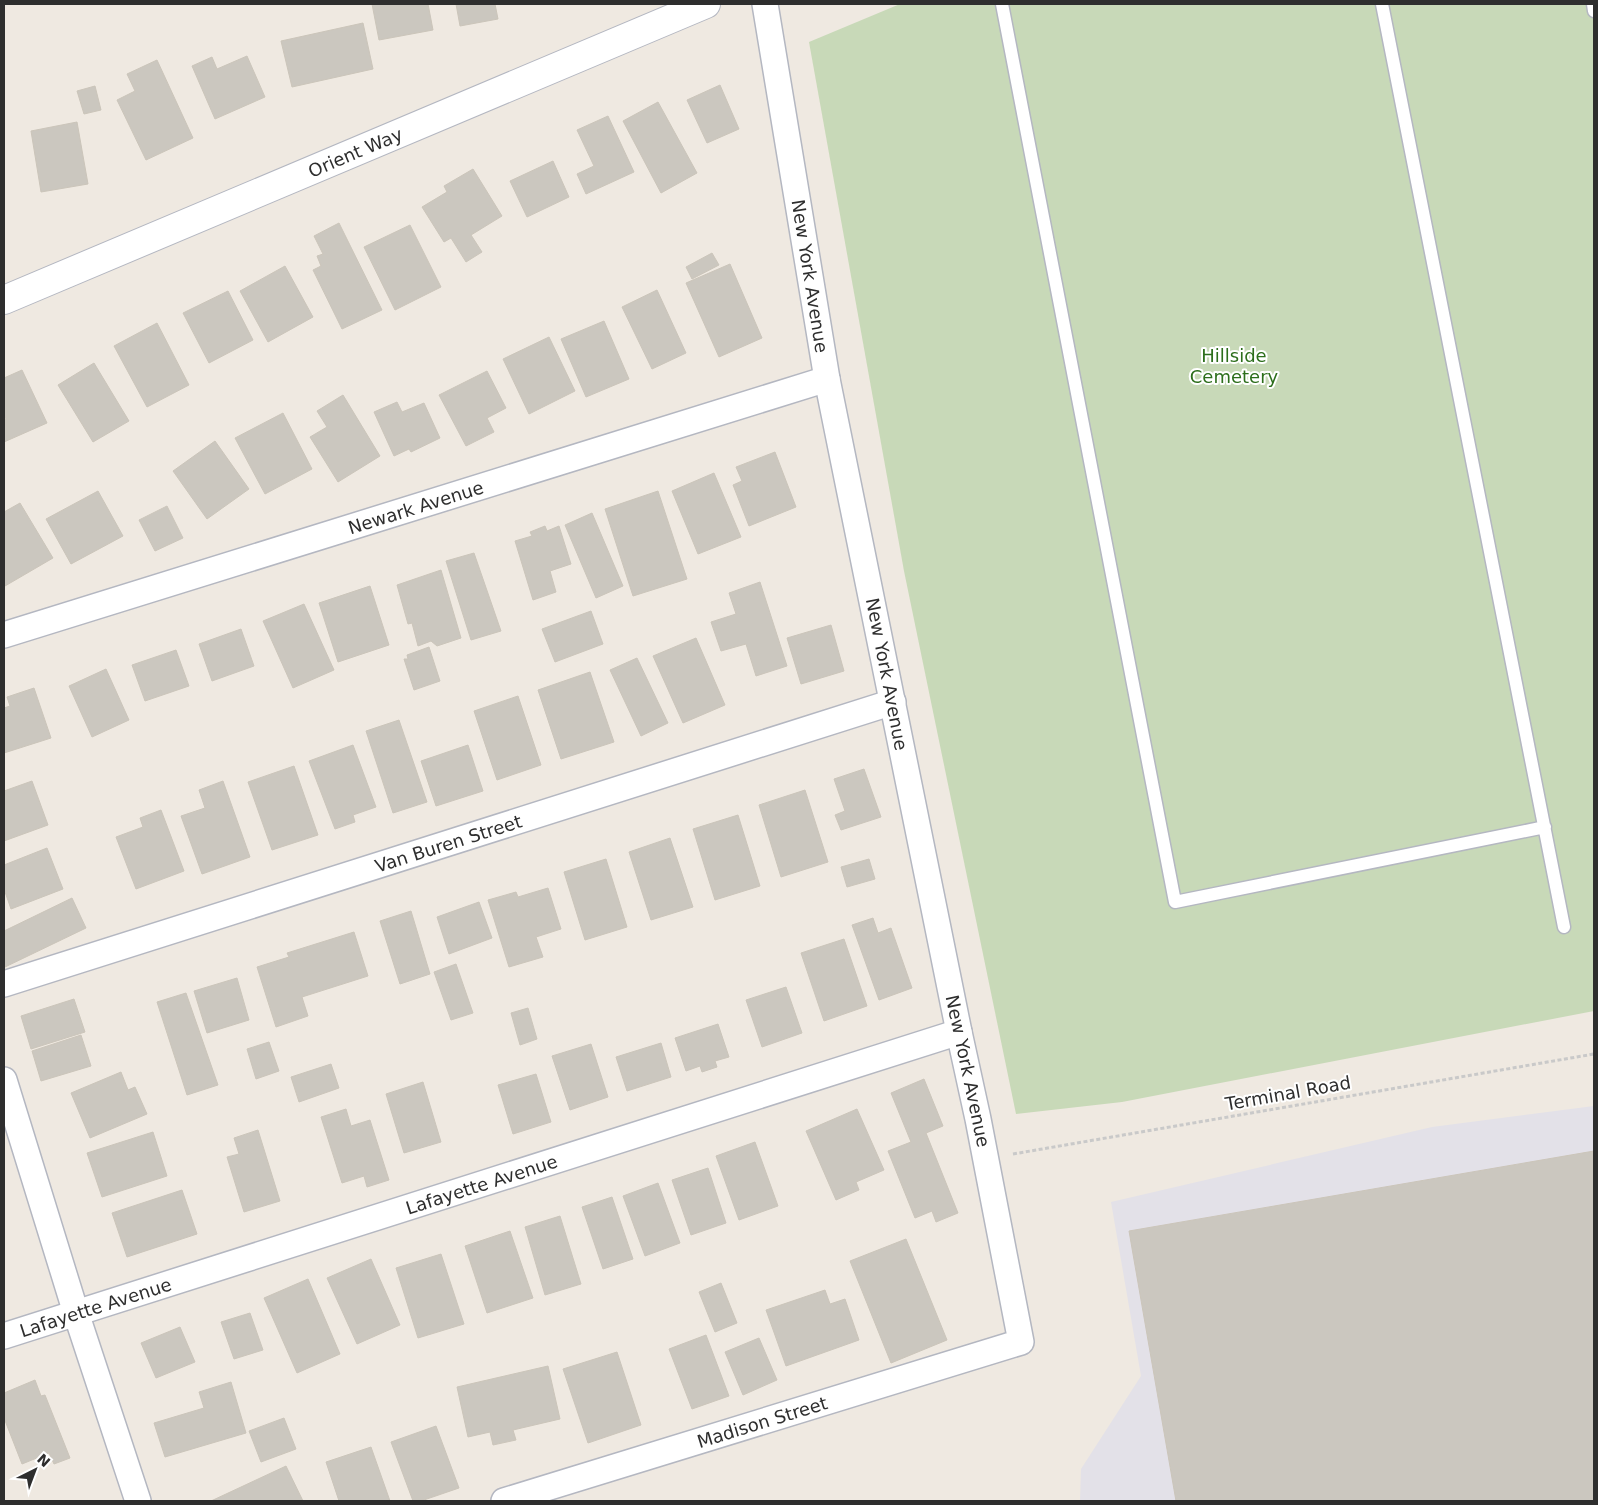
<svg xmlns="http://www.w3.org/2000/svg" width="1598" height="1505" viewBox="0 0 1598 1505" font-family="'DejaVu Sans',sans-serif">
<style>
.industrial{fill:#e3e1e8}
.cemetery{fill:#c8d9b8}
.building{fill:#cbc7bf;stroke:#cbc5ba}
.lines{fill:none;stroke-linecap:round;stroke-linejoin:round}
.service-casing{stroke:#b4b7c1;stroke-width:15}
.minor-casing{stroke:#b4b7c1;stroke-width:28}
.tertiary-casing{stroke:#b4b7c1;stroke-width:30}
.path{stroke:#c9c9c9;stroke-width:3;stroke-dasharray:4 2.5;stroke-linecap:butt}
.service{stroke:#fff;stroke-width:12}
.minor{stroke:#fff;stroke-width:25}
.tertiary{stroke:#fff;stroke-width:28}
.labels{text-anchor:middle;dominant-baseline:central;stroke-width:4;stroke-linejoin:round;paint-order:stroke}
.street-label{font-size:18px;fill:#2e2e2e;stroke:#fff}
.park-label{font-size:18px;fill:#2c6e1b;stroke:#fff}
</style>
<rect width="100%" height="100%" fill="#efe9e1"/>
<path class="industrial" d="M1594,1106V1501H1080L1081,1469L1141,1376L1111,1202L1432,1127Z"/>
<path class="cemetery" d="M900,4H1594V1011L1122,1102L1016,1114L904,571L809,42Z"/>
<path class="building" d="M372,4H428L433,30L379,40Z
M456,4H495L498,19L460,26Z
M363,23L373,69L292,87L281,41Z
M247,56L265,97L215,119L192,66L212,57L217,69Z
M157,60L193,138L146,160L117,100L135,91L127,74Z
M720,85L739,129L707,143L687,100Z
M95,86L101,110L84,114L77,91Z
M658,102L697,173L661,193L623,121Z
M608,116L634,172L586,194L577,174L594,166L577,130Z
M77,122L88,184L41,192L31,131Z
M553,161L569,197L527,217L510,181Z
M473,169L502,216L471,235L482,252L466,262L451,238L444,242L422,207L447,192L444,186Z
M339,223L382,310L342,329L313,270L321,266L317,256L323,254L314,236Z
M410,225L441,287L395,310L364,247Z
M712,253L719,265L692,279L686,267Z
M730,264L762,338L719,357L686,283Z
M285,266L313,317L268,342L240,291Z
M657,290L686,353L652,369L622,307Z
M228,291L253,340L209,363L183,313Z
M604,321L629,379L586,397L561,339Z
M157,323L189,385L147,407L114,346Z
M549,337L575,391L529,414L503,359Z
M94,363L129,421L93,442L58,385Z
M22,370L47,423L4,442V420L6,419L4,414V378Z
M487,371L506,408L487,418L494,432L466,446L439,395Z
M343,395L380,456L338,482L310,437L327,427L317,411Z
M397,402L402,412L424,403L440,438L411,452L409,449L394,456L374,412Z
M283,413L312,469L265,494L235,438Z
M215,441L249,489L207,519L173,471Z
M775,452L796,507L749,526L733,485L742,481L736,467Z
M714,473L741,537L698,554L672,491Z
M98,491L123,536L71,564L46,519Z
M658,491L687,579L633,596L605,509Z
M20,503L53,558L5,586L4,584V512Z
M167,506L183,538L155,551L139,520Z
M592,513L623,586L596,598L565,525Z
M545,526L547,531L559,526L571,564L550,571L556,592L533,600L515,541L532,536L530,532Z
M474,553L501,631L471,640L446,561Z
M441,570L461,638L437,646L431,641L418,646L412,623L408,624L397,585Z
M760,582L787,666L756,676L746,644L721,651L711,622L736,614L729,593Z
M370,586L389,645L338,662L319,603Z
M304,604L334,670L293,688L263,621Z
M591,611L603,644L555,662L542,629Z
M831,625L844,671L801,684L787,638Z
M241,629L254,666L212,681L199,644Z
M696,638L725,705L683,723L653,656Z
M429,647L440,681L414,690L404,659H408L407,655Z
M176,650L189,686L145,701L132,665Z
M637,658L668,723L641,736L610,670Z
M106,669L129,720L92,737L69,686Z
M590,672L614,742L561,759L538,690Z
M34,688L51,738L4,753V708L10,706L7,697Z
M518,696L541,765L497,780L474,711Z
M399,720L427,802L393,813L366,731Z
M353,745L376,807L353,815L355,822L335,829L309,761Z
M468,745L483,791L436,806L421,761Z
M294,766L318,835L272,850L248,782Z
M864,769L881,817L841,830L835,815L845,811L834,779Z
M32,781L48,825L4,841V791Z
M223,781L250,857L202,874L181,816L205,808L199,790Z
M805,790L828,862L781,877L759,805Z
M161,810L184,871L136,889L116,837L143,827L140,818Z
M738,815L760,886L715,900L693,829Z
M670,838L693,907L651,920L629,852Z
M47,848L63,889L11,909L4,889V865Z
M606,859L627,927L585,940L564,872Z
M869,859L875,879L847,887L841,867Z
M548,888L561,929L536,937L543,957L509,967L488,900L516,892L518,897Z
M72,898L86,928L5,967L4,964V931Z
M479,902L492,938L449,954L437,917Z
M411,911L430,974L400,984L380,921Z
M873,918L878,933L891,928L912,988L879,1000L852,925Z
M354,932L368,976L302,997L308,1016L276,1027L257,967L289,957L287,953Z
M844,939L867,1006L824,1021L801,953Z
M456,964L473,1013L451,1020L434,972Z
M237,978L249,1020L207,1033L194,991Z
M786,987L802,1033L762,1047L746,1000Z
M186,993L218,1085L187,1095L157,1002Z
M74,999L85,1032L31,1049L21,1016Z
M528,1008L537,1039L520,1045L511,1013Z
M718,1024L729,1057L715,1061L717,1067L702,1072L700,1066L686,1071L675,1038Z
M81,1035L91,1066L41,1081L32,1051Z
M269,1042L279,1071L256,1079L247,1049Z
M661,1043L671,1077L627,1091L616,1057Z
M591,1044L608,1097L570,1110L552,1056Z
M331,1064L339,1088L299,1102L291,1077Z
M121,1072L128,1090L135,1087L147,1114L90,1138L71,1093Z
M536,1074L551,1122L513,1134L498,1085Z
M924,1079L943,1126L926,1133L958,1213L936,1222L932,1211L915,1218L888,1151L911,1142L891,1093Z
M423,1082L441,1142L404,1153L386,1094Z
M346,1109L351,1126L370,1120L389,1180L367,1187L364,1176L342,1183L321,1117Z
M857,1109L884,1170L856,1182L859,1190L836,1200L806,1131Z
M258,1130L280,1201L244,1212L227,1157L239,1154L234,1138Z
M153,1132L167,1176L102,1197L87,1153Z
M755,1142L778,1206L739,1220L716,1156Z
M1594,1151V1501H1176L1129,1231Z
M708,1168L726,1223L691,1235L672,1180Z
M658,1183L680,1243L645,1256L623,1196Z
M182,1190L197,1234L127,1257L112,1213Z
M612,1197L633,1259L603,1269L582,1207Z
M560,1216L581,1284L545,1295L525,1227Z
M510,1231L533,1298L487,1313L465,1246Z
M906,1239L947,1340L891,1363L850,1261Z
M441,1254L464,1324L418,1338L396,1268Z
M371,1259L400,1325L357,1344L327,1278Z
M308,1279L340,1354L297,1373L264,1298Z
M721,1283L737,1323L715,1332L699,1292Z
M825,1290L830,1304L845,1299L859,1340L786,1366L766,1310Z
M250,1313L263,1350L234,1359L221,1322Z
M180,1327L195,1362L156,1378L141,1343Z
M706,1335L729,1396L692,1409L669,1349Z
M759,1338L777,1380L743,1395L725,1352Z
M617,1352L641,1425L588,1443L563,1369Z
M548,1366L560,1419L513,1430L516,1440L493,1445L490,1432L468,1437L457,1387Z
M35,1380L41,1396L45,1395L70,1458L54,1464L49,1453L22,1464L4,1418V1393Z
M231,1382L246,1433L165,1457L154,1423L204,1408L199,1392Z
M284,1418L296,1449L261,1462L249,1431Z
M436,1426L459,1488L421,1501H413L391,1442Z
M371,1447L390,1501H339L326,1462Z
M286,1466L303,1501H211Z"/>
<g class="lines">
<defs>
<path id="service" d="M1002,4L1175,902L1545,827
M1382,4L1564,927
M1593,4L1594,11"/>
<g id="minor">
<path id="s1" d="M4,635L827,379"/>
<path id="s2" d="M4,984L893,702"/>
<path d="M4,1080L76,1313L138,1501"/>
<path id="s3" d="M4,1336L959,1032"/>
<path id="s4" d="M504,1501L1021,1342L978,1119L959,1032L827,379L765,4"/>
</g>
<g id="tertiary">
<path id="s5" d="M4,300L706,4"/>
</g>
</defs>
<use href="#service" class="service-casing"/>
<use href="#minor" class="minor-casing"/>
<use href="#tertiary" class="tertiary-casing"/>
<path class="path" d="M1013,1154L1594,1054"/>
<use href="#service" class="service"/>
<use href="#minor" class="minor"/>
<use href="#tertiary" class="tertiary"/>
</g>
<g class="labels">
<g class="street-label">
<text stroke="none"><textPath href="#s5" startOffset="381">Orient Way</textPath></text>
<text transform="translate(810 276) rotate(81)">New York Avenue</text>
<text stroke="none"><textPath href="#s1" startOffset="431">Newark Avenue</textPath></text>
<text transform="translate(887 674) rotate(79)">New York Avenue</text>
<text stroke="none"><textPath href="#s2" startOffset="466">Van Buren Street</textPath></text>
<text transform="translate(968 1071) rotate(78)">New York Avenue</text>
<text transform="translate(1288 1093) rotate(-10)">Terminal Road</text>
<text stroke="none"><textPath href="#s3" startOffset="501">Lafayette Avenue</textPath></text>
<text stroke="none"><textPath href="#s3" startOffset="96">Lafayette Avenue</textPath></text>
<text stroke="none"><textPath href="#s4" startOffset="270">Madison Street</textPath></text>
</g>
<g class="park-label">
<text x="1234" y="355">Hillside<tspan x="1234" dy="21">Cemetery</tspan></text>
</g>
</g>
<rect width="1598" height="1505" fill="none" stroke="#2e2e2e" stroke-width="10"/>
<g transform="translate(35 1470) rotate(42)" stroke="#ffffff" stroke-width="4" paint-order="stroke">
<path d="M0-4L9 19L0 12L-9 19Z" fill="#2e2e2e"/>
<text y="-8" font-size="14" font-weight="bold" text-anchor="middle" fill="#2e2e2e">N</text>
</g>
</svg>
